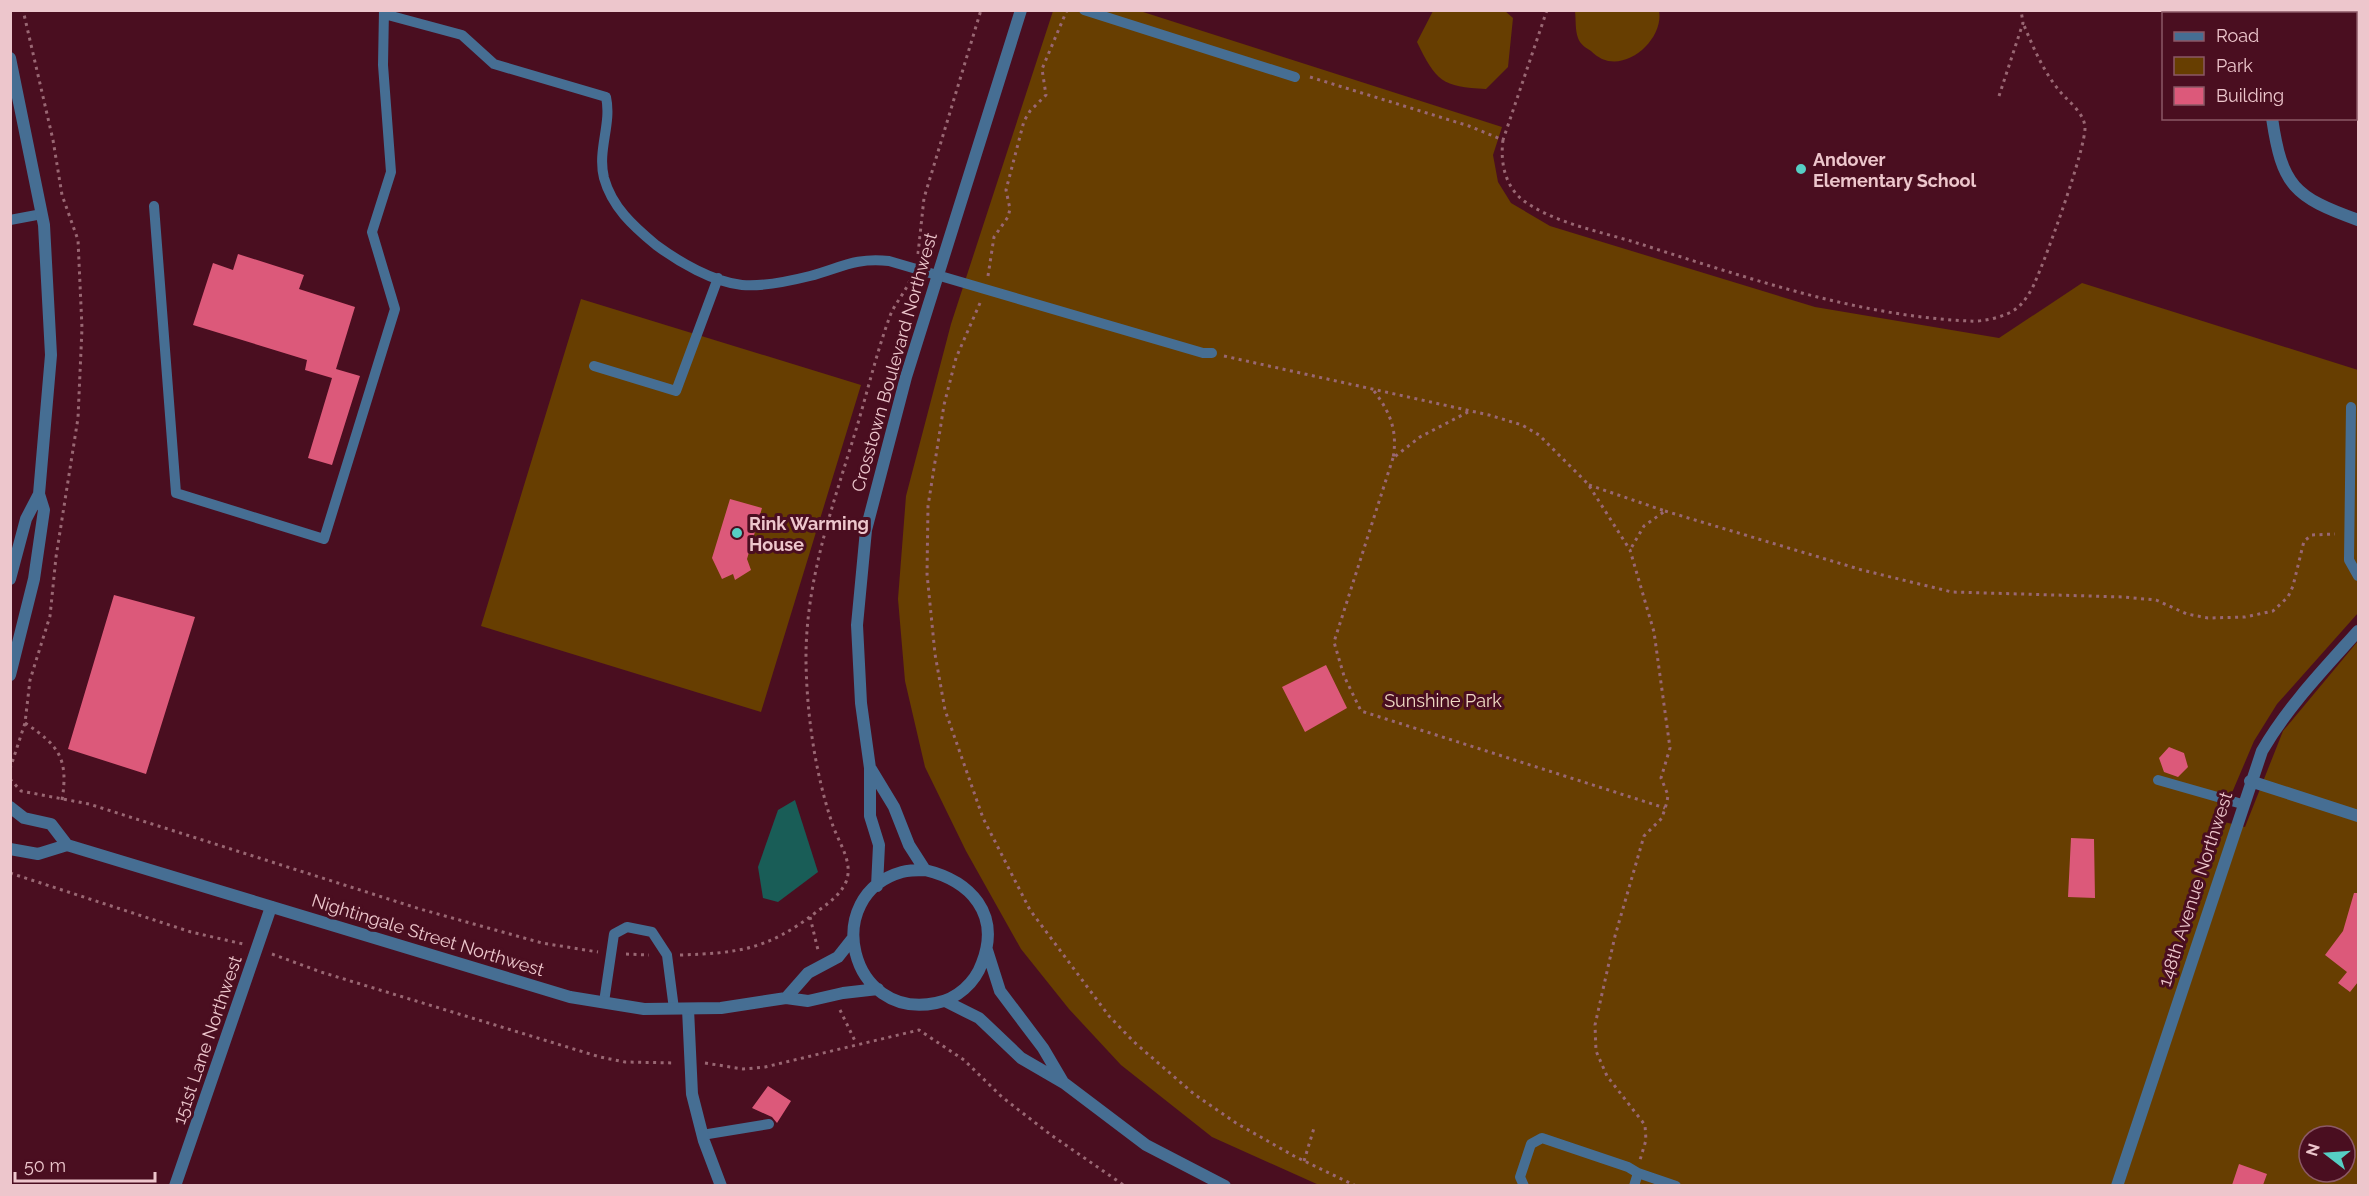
<svg xmlns="http://www.w3.org/2000/svg" width="2369" height="1196" viewBox="0 0 2369 1196" font-family="Raleway,sans-serif">
<style>
.green{fill:#673e01;fill-rule:evenodd}
.water{fill:#195d57}
.building{fill:#dc597a}
.lines{fill:none;stroke-linecap:round;stroke-linejoin:round}
.path{stroke:#996773;stroke-width:3;stroke-dasharray:3 4.5;stroke-linecap:butt}
.service{stroke:#466e93;stroke-width:10}
.minor{stroke:#466e93;stroke-width:12}
.tertiary{stroke:#466e93;stroke-width:12}
.poi-dot{fill:#56cec4;stroke:#4a0e20;stroke-width:2}
.labels{text-anchor:middle;dominant-baseline:central;stroke-width:6;stroke-linejoin:round;paint-order:stroke}
.poi-label{font-size:18px;font-weight:bold;fill:#edc6cc;stroke:#4a0e20;text-anchor:start}
.street-label{font-size:18px;fill:#edc6cc;stroke:#4a0e20}
.park-label{font-size:18px;fill:#efd9c2;stroke:#4a0e20}
</style>
<rect width="100%" height="100%" fill="#4a0e20"/>
<path class="green" d="M1053,11H1140L1502,127L1493,155L1498,182L1511,203L1550,226L1815,307L1999,338L2082,283L2358,370V613L2277,704L2254,741L2220,821L2245,827L2283,731L2358,641V1185H1319L1212,1137L1121,1065L1069,1009L1021,949L966,851L925,767L905,681L898,599L906,496L951,324ZM2309,1136H2345V1172H2309Z
M1433,11H1505L1513,18L1508,67L1486,89C1442,87 1436,81 1417,42Z
M1575,11H1659C1664,37 1630,71 1602,59C1598,57 1594,54 1591,51C1586,48 1580,44 1578,38C1575,30 1576,19 1575,11Z
M581,299L861,385L761,712L481,626Z"/>
<path class="water" d="M795,800L818,872L778,902L763,898L758,867L778,810Z"/>
<path class="building" d="M238,254L304,275L299,289L355,307L336,369L360,376L332,465L308,458L332,378L305,370L307,360L193,325L213,263L233,270Z
M730,499L762,508L747,559L751,570L735,580L733,574L722,579L712,558Z
M114,595L195,617L146,774L68,749Z
M1326,665L1347,708L1305,732L1282,687Z
M2169,747L2184,753L2188,767L2178,777L2164,772L2159,758Z
M2071,838L2094,839L2095,898L2068,897Z
M2354,893H2358V982L2350,992L2338,983L2347,972L2325,955L2343,931Z
M768,1086L791,1101L777,1123L772,1117L752,1108Z
M2239,1164L2267,1174L2263,1185H2232Z"/>
<g class="lines">
<path class="path" d="M1310,77L1469,126L1503,140L1547,10
M1999,96L2023,23L2021,10
M1503,140C1500,162 1505,187 1524,201C1555,223 1598,231 1634,242C1742,276 1856,316 1969,321C1983,322 2006,317 2017,308C2023,304 2032,290 2035,282C2046,258 2086,148 2085,127C2084,115 2073,105 2065,97C2045,76 2034,49 2023,23
M918,254L924,198L981,10
M988,276L994,237L1008,217L1010,209L1006,190L1024,121L1030,111L1046,95L1042,69L1067,10
M980,303L956,358L944,405L928,506L927,574L935,654L945,710L983,818L1030,910L1109,1016L1134,1042L1194,1094L1236,1123L1294,1156L1356,1186
M1224,356L1489,415L1522,425L1539,435L1588,484L1630,550L1654,632L1670,748L1661,778L1668,795L1667,802L1662,818L1644,836L1615,936L1595,1025L1596,1051L1607,1076L1645,1125L1646,1140L1640,1160
M1374,391C1390,412 1398,431 1393,458L1420,437L1468,412
M1393,458L1334,642L1344,676L1361,711L1665,808
M1589,485L1665,511L1644,526L1630,550
M1665,511L1862,570L1952,592L2123,597L2156,600L2187,614L2208,618L2245,617L2273,611L2288,597L2293,586L2304,541L2312,535L2335,534
M25,723C58,745 69,758 62,800
M10,769L25,723L30,680L50,616L56,557L78,418L82,328L78,240L62,195L53,140L23,10
M10,779L21,791L89,804L420,909L542,943L598,952
M10,873L191,932L243,944
M810,917L818,950
M272,954L321,972L600,1057L625,1062L675,1063
M626,954L649,955
M680,955C738,953 767,950 815,913C827,904 839,897 846,882C854,862 838,842 832,823C815,772 807,716 806,662C805,583 832,508 855,433C867,394 876,354 890,316C895,303 905,293 910,280
M840,1010L856,1043
M705,1063L743,1069L765,1067L919,1030L964,1060L1002,1097L1051,1135L1125,1186
M1304,1161L1314,1128"/>
<path class="service" d="M1084,10L1295,77
M384,14L462,35L494,64L606,97C612,124 597,150 604,178C612,207 633,226 656,245C679,262 713,282 742,285C763,287 790,281 810,276C840,268 856,257 889,261L1203,353H1212
M154,206L176,493L324,539L395,309L372,232L391,172L383,65L384,10
M10,220L42,214
M594,366L676,391L718,278
M2351,407L2349,560L2358,576
M2158,780L2242,804
M604,1002L614,934L627,927L652,932L667,955L674,1009
M702,1135L769,1124
M1638,1173L1676,1186
M1524,1186L1520,1177L1531,1144L1542,1138L1628,1167L1638,1173L1634,1186"/>
<path class="minor" d="M2306,14L2307,10
M10,58L44,225L51,355L39,494L26,519L10,579
M2272,118C2282,186 2294,197 2358,220
M10,675L34,579L44,510L39,494
M2250,781L2358,816
M688,1009L692,1094L704,1141L721,1186
M175,1186L271,907
M2117,1186L2262,751C2288,706 2324,669 2358,631"/>
<path class="tertiary" d="M871,769L894,807L909,845L925,870C971,881 1001,914 982,963C975,983 957,999 936,1003C849,1021 820,895 902,872C909,870 918,870 925,870
M10,807L24,818L51,824L67,845
M10,849L38,854L67,845L570,997L644,1009L721,1008L786,998L808,1001L843,993L878,989
M877,886L879,845L870,816V768L861,703L857,625L866,530L906,377L1021,10
M987,950L1000,991L1043,1048L1063,1082
M786,998L808,973L838,957L853,938
M945,1001L979,1018L1021,1058L1064,1083L1146,1145L1225,1186"/>
</g>
<g class="poi-dot">
<circle cx="1801" cy="169" r="6"/>
<circle cx="737" cy="533" r="6"/>
</g>
<g class="labels">
<g class="poi-label">
<text x="1813" y="159">Andover<tspan x="1813" dy="21">Elementary School</tspan></text>
<text x="749" y="523">Rink Warming<tspan x="749" dy="21">House</tspan></text>
</g>
<g class="street-label">
<text transform="translate(894 362) rotate(-74)">Crosstown Boulevard Northwest</text>
<text transform="translate(2195 889) rotate(-72)">148th Avenue Northwest</text>
<text transform="translate(428 935) rotate(17)">Nightingale Street Northwest</text>
<text transform="translate(207 1040) rotate(-71)">151st Lane Northwest</text>
</g>
<g class="park-label">
<text x="1443" y="700">Sunshine Park</text>
</g>
</g>
<rect width="2369" height="1196" fill="none" stroke="#edc6cc" stroke-width="24"/>
<rect x="2162" y="12" width="195" height="108" fill="#4a0e20" stroke="#8b5865" stroke-width="1.5"/>
<rect x="2174" y="32" width="30" height="9" fill="#466e93" stroke="#8b5865" stroke-width="1.5"/>
<text x="2216" y="42" font-size="18" fill="#edc6cc">Road</text>
<rect x="2174" y="57" width="30" height="18" fill="#673e01" stroke="#8b5865" stroke-width="1.5"/>
<text x="2216" y="72" font-size="18" fill="#edc6cc">Park</text>
<rect x="2174" y="87" width="30" height="18" fill="#dc597a" stroke="#8b5865" stroke-width="1.5"/>
<text x="2216" y="102" font-size="18" fill="#edc6cc">Building</text>
<g transform="translate(2327 1154) rotate(287)"><circle r="28" fill="#4a0e20" stroke="#8b5865" stroke-width="1.5"/>
<path d="M0-4.5L10 22L0 15L-10 22Z" fill="#56cec4"/>
<text y="-9" font-size="16" font-weight="bold" text-anchor="middle" fill="#edc6cc">N</text>
</g>
<path d="M15 1172v9h140v-9" fill="none" stroke="#edc6cc" stroke-width="3"/>
<text x="24" y="1172" font-size="18" fill="#edc6cc" stroke="#4a0e20" stroke-width="4.5" paint-order="stroke">50 m</text>
</svg>
